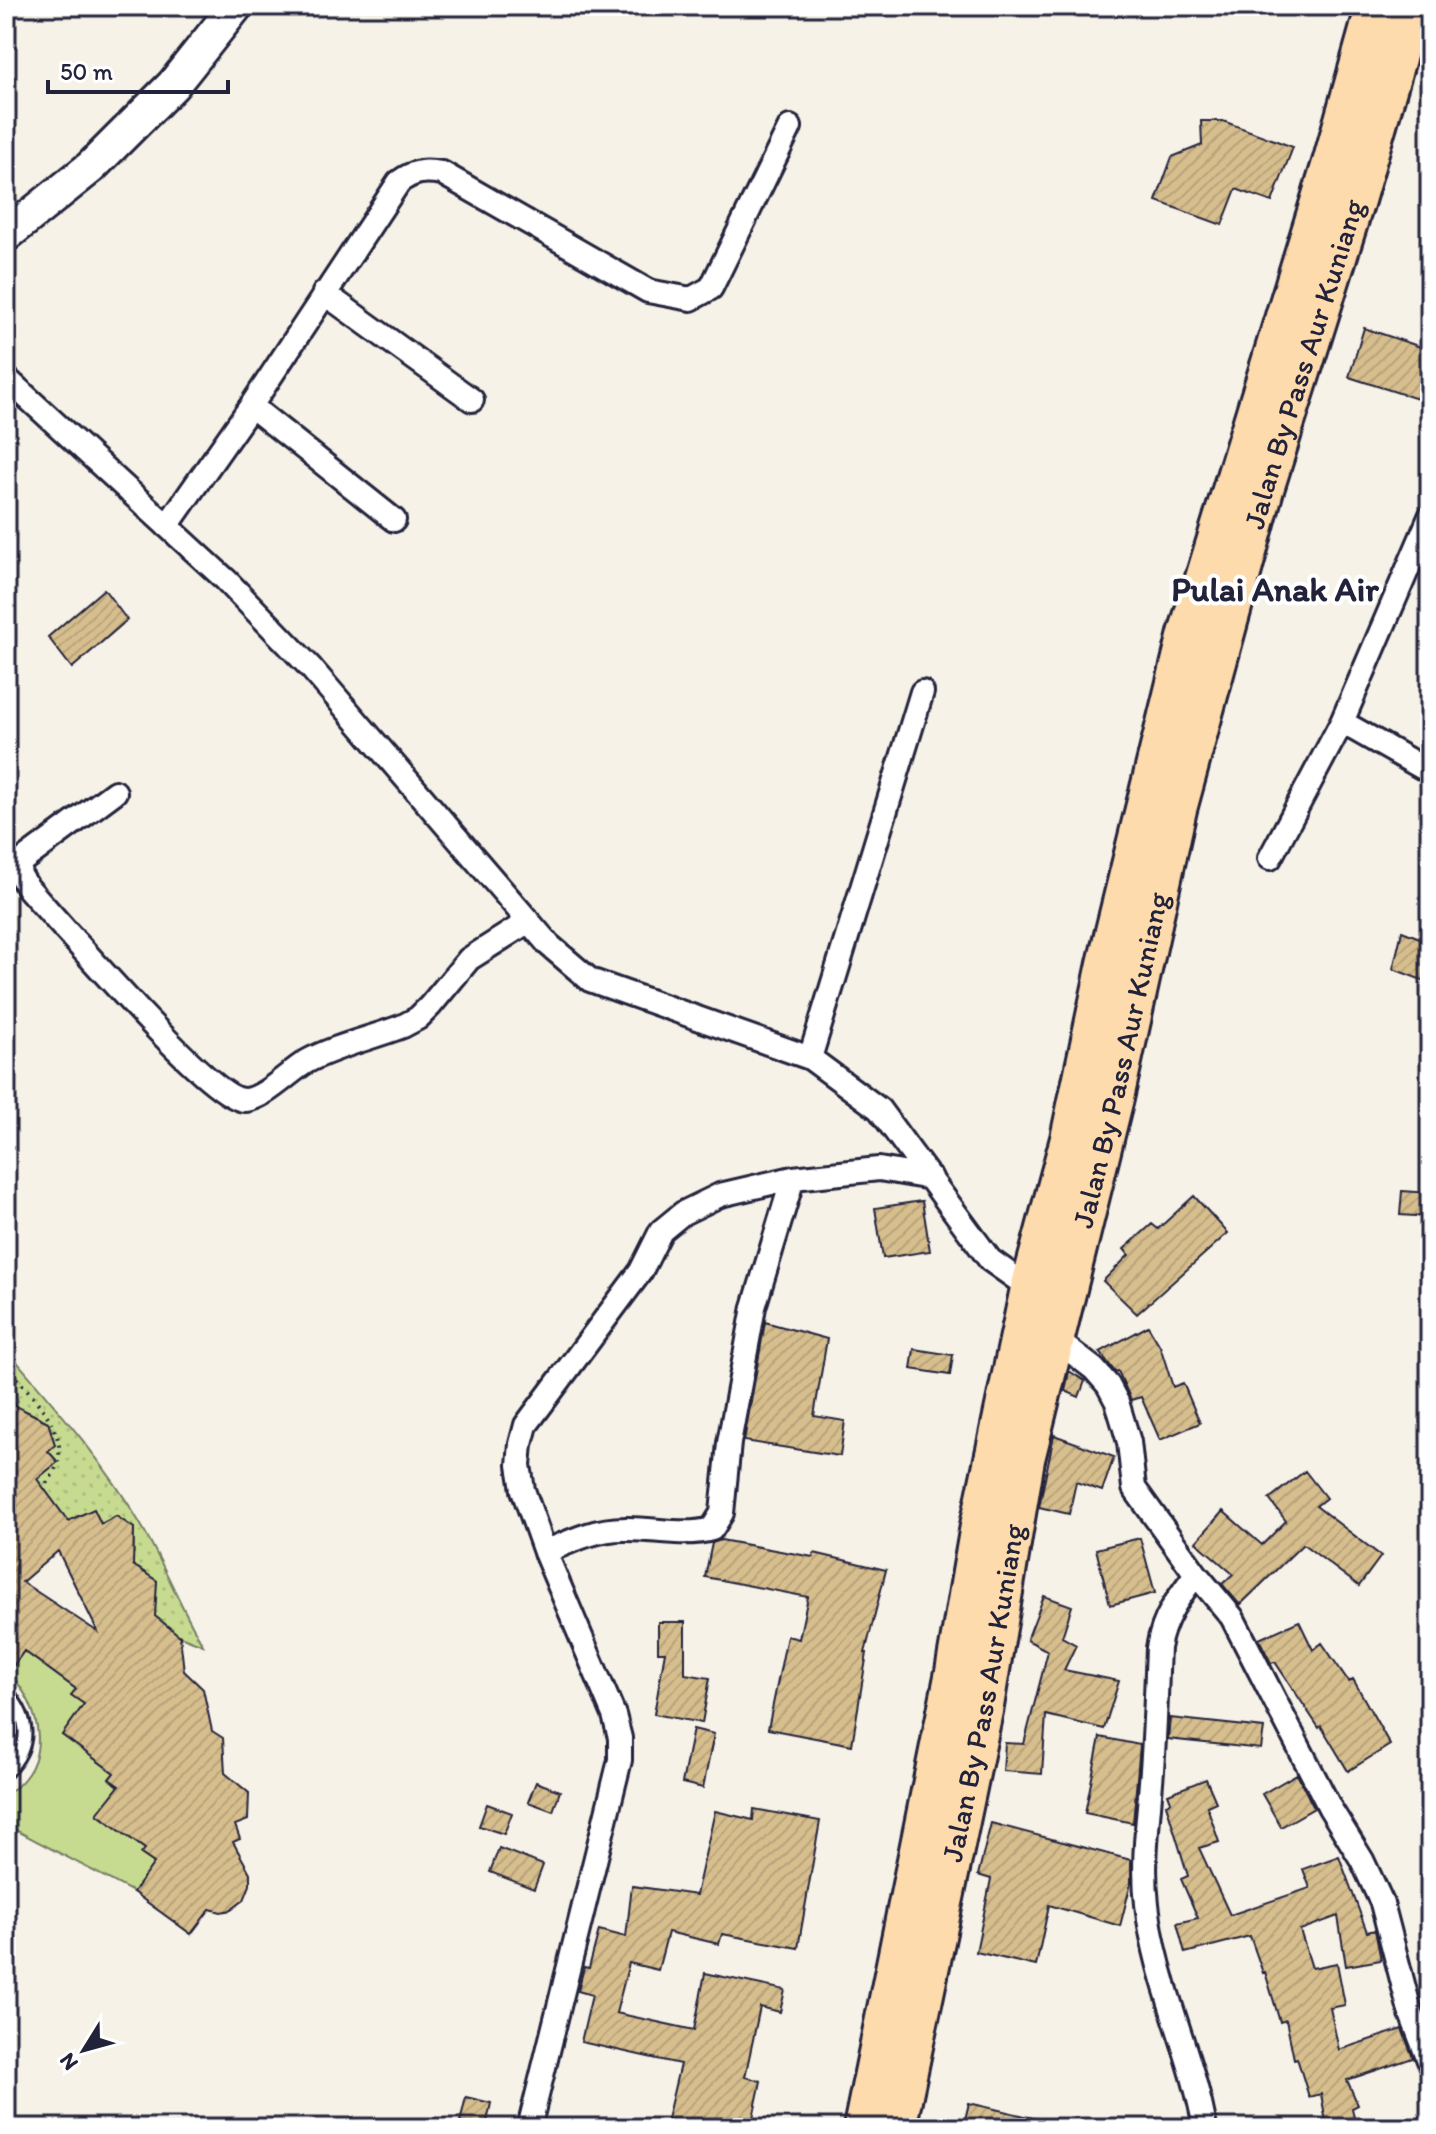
<svg xmlns="http://www.w3.org/2000/svg" width="1436" height="2134" viewBox="0 0 1436 2134" font-family="Itim,sans-serif">
<style>
.grass{fill:#c7db90;stroke:#747e66;stroke-width:2}
.garden{fill:url(#garden-dots);stroke:#747e66;stroke-width:2}
.building{fill:url(#building-hatch);stroke:#22223b;stroke-width:2;fill-rule:evenodd}
.lines{fill:none;stroke-linecap:round;stroke-linejoin:round}
.lane-casing{stroke:#22223b;stroke-width:17}
.street-casing{stroke:#22223b;stroke-width:28}
.secondary-casing{stroke:#22223b;stroke-width:38}
.highway-casing{stroke:#22223b;stroke-width:46}
.path{stroke:#22223b;stroke-width:4;stroke-dasharray:2 6;stroke-linecap:butt}
.lane{stroke:#fff;stroke-width:11}
.street{stroke:#fff;stroke-width:22}
.secondary{stroke:#fff;stroke-width:32}
.highway{stroke:#fedbac;stroke-width:40}
.labels{text-anchor:middle;dominant-baseline:central;stroke-width:8;stroke-linejoin:round;paint-order:stroke}
.street-label{font-size:30px;fill:#22223b;stroke:#fff}
.quarter-label{font-size:34px;font-weight:bold;fill:#22223b;stroke:#fff}
</style>
<defs>
<pattern id="garden-dots" width="8" height="8" patternUnits="userSpaceOnUse" patternTransform="scale(2)"><rect width="8" height="8" fill="#c7db90"/><path d="M2 2h.1M6 6h.1" fill="none" stroke="#abbc7d" stroke-width="1.8" stroke-linecap="round"/></pattern>
<pattern id="building-hatch" width="6" height="6" patternUnits="userSpaceOnUse" patternTransform="scale(2)"><rect width="6" height="6" fill="#d7be8d"/><path d="M-1 1l2-2M0 6l6-6M5 7l2-2" fill="none" stroke="#b8a37b"/></pattern>
</defs>
<rect width="100%" height="100%" fill="#f7f2e8"/>
<filter id="ink" filterUnits="userSpaceOnUse"><feTurbulence type="fractalNoise" baseFrequency=".0125" numOctaves="2"/><feDisplacementMap in="SourceGraphic" scale="16" xChannelSelector="R" yChannelSelector="G"/><feConvolveMatrix kernelMatrix="1 2 1 2 8 2 1 2 1" color-interpolation-filters="sRGB"/></filter>
<g filter="url(#ink)">
<path class="grass" d="M24,1651L76,1689L72,1695L84,1704L62,1735L114,1773L109,1779L119,1786L98,1815L145,1849L141,1854L154,1863L133,1892L6,1825V1795C54,1763 42,1710 9,1672Z"/>
<path class="garden" d="M6,1349C54,1405 104,1461 141,1525C164,1564 180,1606 203,1645L180,1636L162,1622L148,1629L157,1581L138,1568L126,1573L119,1560L134,1553V1528L101,1524L94,1509L68,1521L37,1479L57,1462L48,1451L55,1445L48,1422L28,1412L21,1418L13,1406L18,1401L10,1379L6,1377Z"/>
<path class="building" d="M1201,121H1223L1293,147L1272,202L1236,189L1222,225L1156,201L1172,157L1202,145Z
M1364,328L1430,350V403L1349,377Z
M104,589L127,620L72,668L48,637Z
M1402,931L1430,942V983L1393,969Z
M1402,1191L1430,1193V1217L1400,1215Z
M1194,1196L1228,1233L1137,1314L1103,1281L1129,1255L1124,1249L1152,1224L1158,1229Z
M922,1201L930,1251L883,1258L875,1208Z
M765,1322L827,1339L814,1416L845,1421L840,1456L744,1441Z
M1148,1326L1160,1346L1173,1387L1183,1383L1200,1423L1160,1440L1141,1397L1131,1400L1118,1371L1115,1372L1100,1352Z
M914,1349L953,1355L950,1375L911,1369Z
M1069,1371L1085,1381L1079,1397L1065,1391Z
M6,1401L48,1422L55,1445L48,1451L58,1462L37,1479L68,1521L94,1509L101,1524L116,1516L134,1528L133,1565L157,1581L155,1616L180,1636L184,1671L203,1689L212,1731L223,1738L225,1773L249,1793L248,1820L235,1825L240,1839L233,1842L250,1873V1885L244,1900L231,1910L221,1912L210,1909L191,1934L133,1892L154,1863L141,1854L145,1849L97,1814L119,1786L109,1779L114,1773L62,1735L84,1704L71,1695L76,1689L24,1651L6,1676ZM58,1551L98,1632L22,1582Z
M1054,1435L1114,1457L1102,1491L1076,1482L1069,1514L1039,1507Z
M1305,1471L1326,1498L1316,1506L1381,1556L1359,1586L1303,1544L1240,1605L1222,1584L1233,1574L1196,1542L1223,1511L1262,1545L1286,1521L1269,1499Z
M1140,1538L1155,1593L1110,1605L1096,1549Z
M721,1540L813,1557L814,1553L886,1570L865,1653H867L852,1745L768,1729L787,1636L799,1639L808,1597L705,1577L712,1543Z
M1044,1596L1072,1606L1062,1637L1076,1645L1064,1670L1119,1681L1104,1729L1046,1715L1042,1774L1003,1771L1005,1743L1024,1744L1048,1651L1027,1640Z
M1299,1621L1313,1650L1322,1643L1349,1682L1353,1679L1390,1745L1348,1771L1321,1726L1319,1728L1275,1662L1271,1663L1259,1639Z
M658,1622H685V1674L710,1678L702,1723L654,1714L665,1652H658Z
M1170,1718L1264,1728L1261,1749L1168,1739Z
M693,1729L714,1734L703,1788L682,1783Z
M1100,1737L1140,1745L1133,1823L1085,1813Z
M1297,1774L1314,1808L1281,1827L1262,1794Z
M1206,1779L1216,1802L1207,1806L1219,1842L1199,1848L1230,1915L1310,1888L1303,1869L1339,1856L1367,1932L1375,1930L1381,1960L1346,1966L1338,1916L1300,1930L1312,1968L1337,1963L1345,2005L1330,2008L1339,2050L1402,2029L1413,2058L1347,2080L1358,2105L1352,2108L1356,2128H1327L1321,2094L1309,2097L1297,2058L1294,2059L1286,2020L1280,2022L1265,1972L1263,1973L1250,1936L1185,1953L1177,1923L1198,1918L1181,1879L1188,1876L1166,1804L1171,1802L1168,1794Z
M536,1782L560,1791L553,1811L528,1802Z
M487,1804L512,1813L504,1834L479,1826Z
M754,1809L820,1821L798,1948L722,1934L719,1944L668,1932L658,1970L629,1963L616,2013L694,2030L705,1973L785,1990L780,2012L760,2007L745,2077L761,2081L751,2128H665L680,2064L581,2042L592,1995L578,1991L584,1967L589,1968L599,1930L626,1937L632,1886L696,1895L715,1811L753,1820Z
M991,1823L1131,1860V1883L1120,1926L1049,1905L1036,1966L976,1952L991,1879L978,1875Z
M499,1848L543,1865L534,1889L490,1872Z
M466,2097L491,2103L486,2127L460,2122Z
M969,2103L1042,2120V2128H963Z"/>
<g class="lines">
<defs>
<path id="lane" d="M6,1691C30,1719 33,1745 6,1772"/>
<path id="street" d="M324,293L472,400
M6,378L226,580L311,668L549,945L590,980L810,1058L879,1109L990,1260L1031,1289
M251,406L394,520
M167,526L251,406L399,182C414,171 424,170 442,173L648,291L691,299L711,288L790,127
M1342,722L1430,772
M115,792L22,861L18,872L28,888C58,921 210,1099 244,1100C263,1100 289,1072 306,1062C335,1046 372,1038 403,1026L418,1018L430,1006L469,959L529,921
M1270,858L1342,722L1430,517
M810,1058L922,692
M1055,1339L1094,1369L1108,1385L1117,1402L1129,1442L1134,1488L1196,1574L1232,1617L1330,1808L1362,1860L1382,1903L1410,2011L1430,2063
M545,1552C571,1541 595,1529 624,1529C653,1528 684,1537 712,1529L722,1513L729,1443L754,1307L793,1178
M1196,1574C1178,1598 1163,1618 1158,1648C1156,1693 1155,1738 1151,1782C1148,1823 1142,1863 1147,1904C1155,1981 1192,2052 1205,2128
M529,2128L620,1760V1738L614,1715L545,1552L523,1490L519,1465L521,1444L526,1425L641,1271L661,1231L683,1213L720,1195L793,1178L879,1169L931,1178"/>
<path id="secondary" d="M6,235L91,167L173,85L236,6"/>
<g id="highway">
<path d="M864,2128L956,1672L981,1526L1031,1289L1071,1139L1108,964L1189,634L1334,160L1377,6"/>
<path id="s1" d="M895,2128L983,1706L1024,1459L1113,1098L1176,809L1263,489L1354,200L1410,6"/>
</g>
</defs>
<use href="#lane" class="lane-casing"/>
<use href="#street" class="street-casing"/>
<use href="#secondary" class="secondary-casing"/>
<use href="#highway" class="highway-casing"/>
<path class="path" d="M6,1366C36,1402 85,1442 43,1487"/>
<use href="#lane" class="lane"/>
<use href="#street" class="street"/>
<use href="#secondary" class="secondary"/>
<use href="#highway" class="highway"/>
</g>
</g>
<g class="labels">
<g class="street-label">
<text stroke="none"><textPath href="#s1" startOffset="1812">Jalan By Pass Aur Kuniang</textPath></text>
<text stroke="none"><textPath href="#s1" startOffset="1092">Jalan By Pass Aur Kuniang</textPath></text>
<text stroke="none"><textPath href="#s1" startOffset="444">Jalan By Pass Aur Kuniang</textPath></text>
</g>
<g class="quarter-label">
<text x="1275" y="589">Pulai Anak Air</text>
</g>
</g>
<rect width="1436" height="2134" fill="none" stroke="#fff" stroke-width="32"/>
<rect x="16" y="16" width="1404" height="2102" fill="none" stroke="#22223b" stroke-width="3" filter="url(#ink)"/>
<g transform="translate(84 2050) rotate(233)" stroke="#ffffff" stroke-width="6" paint-order="stroke">
<path d="M0-6L14 30L0 20L-14 30Z" fill="#22223b"/>
<text y="-12" font-size="22" font-weight="bold" text-anchor="middle" fill="#22223b">N</text>
</g>
<path d="M48 80v12h180v-12" fill="none" stroke="#22223b" stroke-width="4"/>
<text x="60" y="80" font-size="24" fill="#22223b" stroke="#ffffff" stroke-width="6" paint-order="stroke">50 m</text>
</svg>
